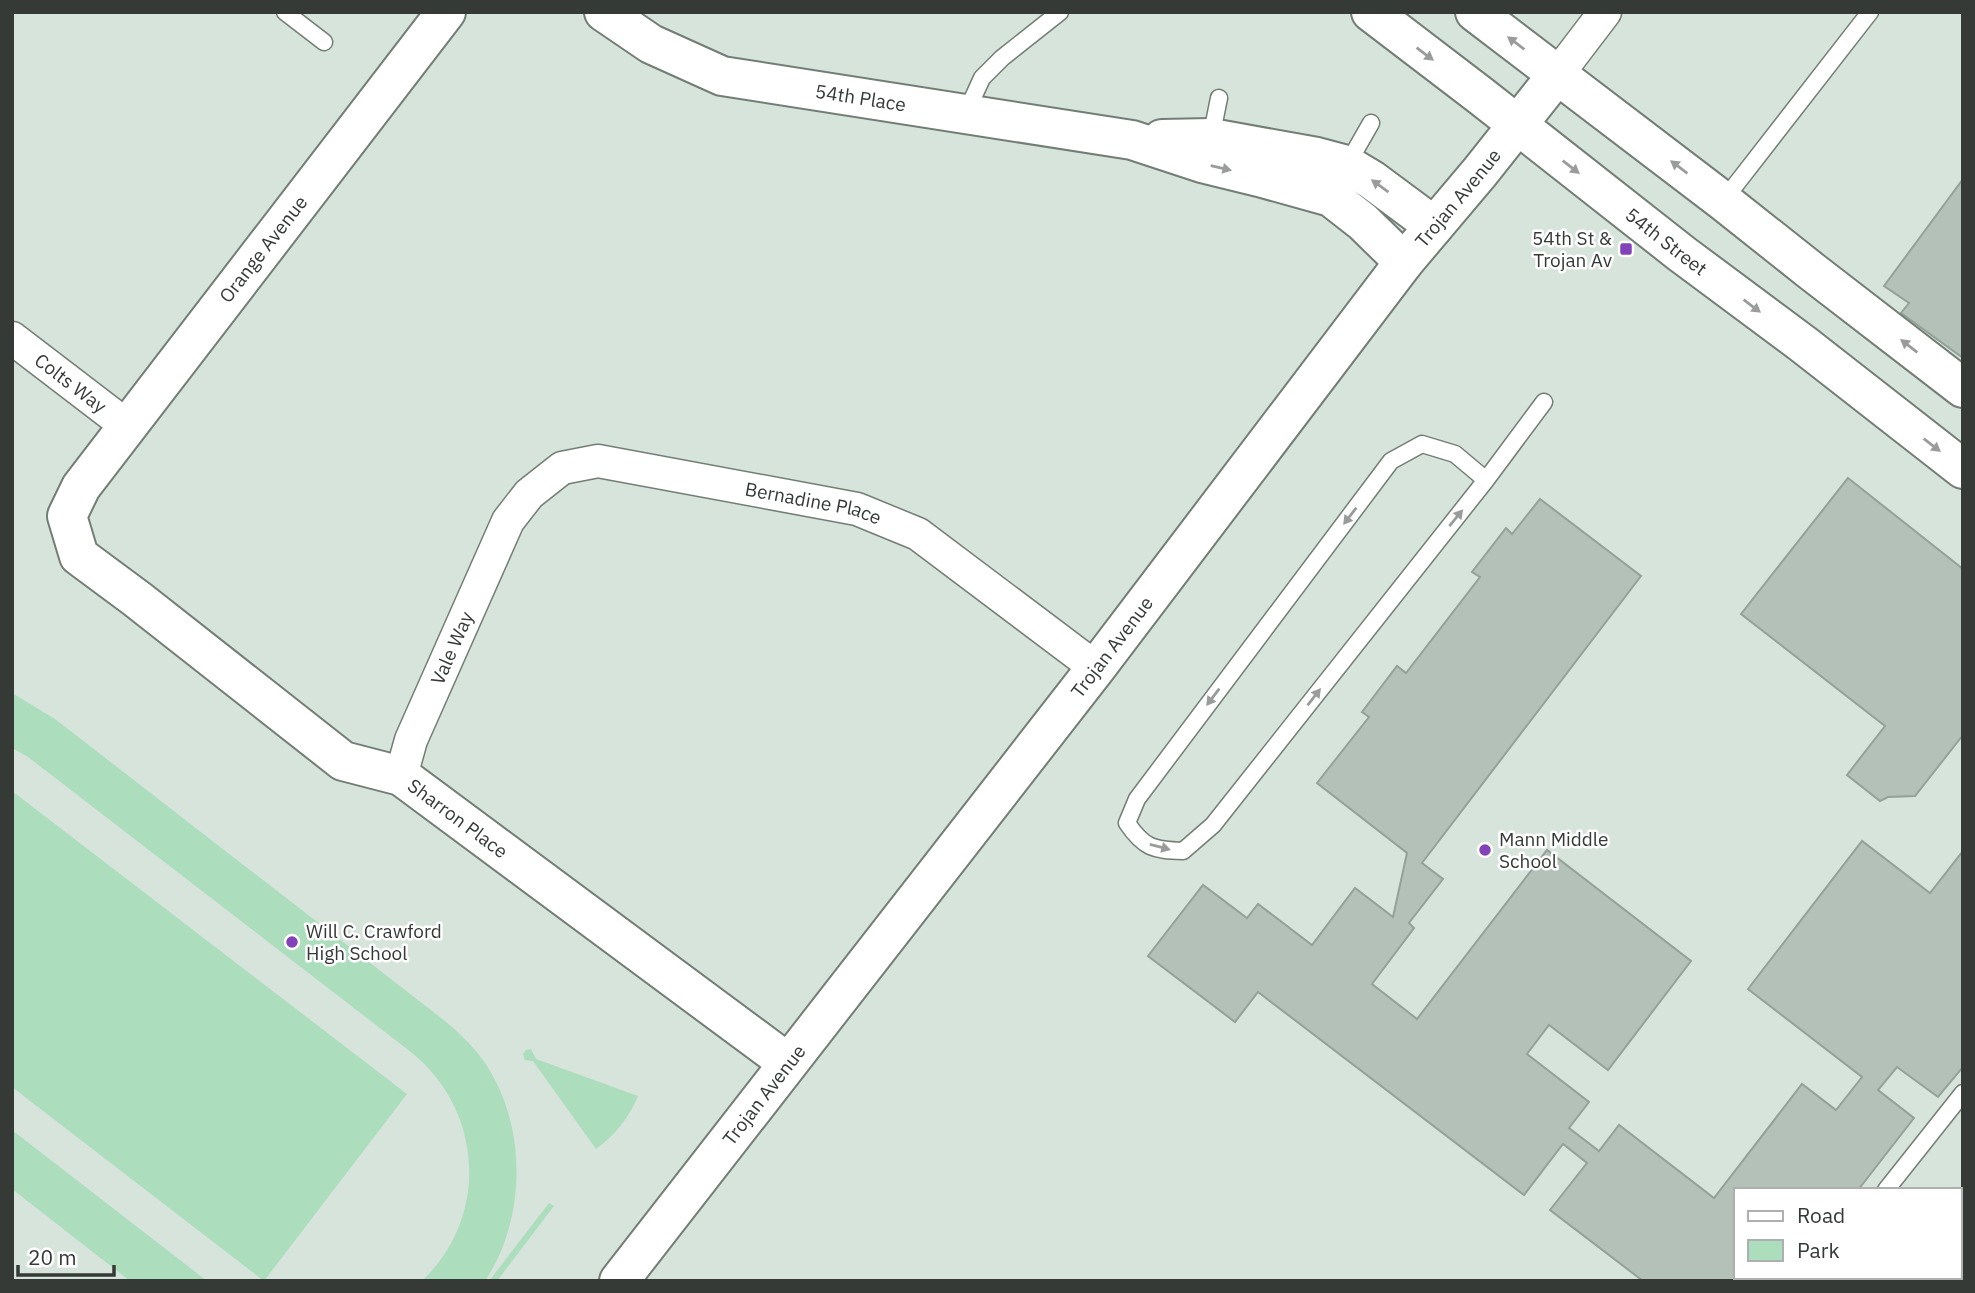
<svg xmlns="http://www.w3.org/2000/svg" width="1975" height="1293" viewBox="0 0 1975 1293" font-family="'IBM Plex Sans',sans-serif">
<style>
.green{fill:#acddbc}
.building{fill:#b4c1b8;stroke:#94a198;stroke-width:2}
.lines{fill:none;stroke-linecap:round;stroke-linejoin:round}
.lane-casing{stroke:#727e75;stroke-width:19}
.street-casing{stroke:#727e75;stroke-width:35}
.secondary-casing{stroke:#727e75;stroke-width:42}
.primary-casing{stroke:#727e75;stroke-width:42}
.lane{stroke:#fff;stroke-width:16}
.street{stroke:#fff;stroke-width:32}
.secondary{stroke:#fff;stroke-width:38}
.primary{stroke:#fff;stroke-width:38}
.oneway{fill:#9a9c9b}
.poi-dot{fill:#8243b8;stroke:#fff;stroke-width:2.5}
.labels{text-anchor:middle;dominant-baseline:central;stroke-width:5;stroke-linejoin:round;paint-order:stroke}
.street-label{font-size:19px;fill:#353a37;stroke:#fff}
.poi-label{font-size:19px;fill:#353a37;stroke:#fff;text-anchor:start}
</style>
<rect width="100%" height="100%" fill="#d7e4db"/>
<path class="green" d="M12,693L55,719L436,1014C454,1028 471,1043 485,1063C527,1125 527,1218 485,1281H422C490,1216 483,1110 411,1052L28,757L12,748Z
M12,791L407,1094L264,1281L12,1087Z
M531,1049L536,1059L638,1096C629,1118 615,1135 596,1149L533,1061L525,1060L523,1054L526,1050Z
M12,1130L207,1281H130L12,1189Z
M549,1203L554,1206L497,1281H489Z"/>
<path class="building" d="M1963,179V358L1901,313L1909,303L1884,286Z
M1848,478L1963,569V735L1915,796L1888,797L1880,801L1847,775L1885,726L1741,614Z
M1540,499L1641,576L1422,863L1443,879L1409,923L1414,928L1372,984L1417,1019L1547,850L1691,961L1608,1070L1549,1025L1527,1054L1589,1102L1569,1128L1599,1151L1619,1125L1714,1198L1802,1084L1836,1110L1862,1077L1748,989L1862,841L1930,893L1963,851V1067L1938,1097L1897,1067L1878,1090L1914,1118L1858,1190H1735V1277H1789L1787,1281H1643L1550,1210L1587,1163L1563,1144L1524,1195L1258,992L1235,1022L1148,956L1203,885L1247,918L1258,904L1312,945L1355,888L1393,917L1407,853L1317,783L1369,717L1362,712L1397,666L1406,673L1480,577L1472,572L1506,528L1512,534Z"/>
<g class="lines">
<defs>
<path id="lane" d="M285,12L324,42
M966,113L982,78L1002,58L1060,12
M1211,138L1219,98
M1347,165L1371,123
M1723,201L1870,12
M1486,480L1455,454L1422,444L1391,461L1137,799L1127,823C1144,848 1153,850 1183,851L1213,825L1486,480L1544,402
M1886,1190L1963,1093
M1814,1281L1817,1277"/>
<g id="street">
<path d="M1557,75L1605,12"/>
<path id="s1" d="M12,338L127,426"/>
<path id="s2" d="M401,776L411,740L508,521L529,494L562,468L598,461L857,509L918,534L1096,668"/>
</g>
<g id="secondary">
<path id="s3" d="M446,12L81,487L67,516L79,556L137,599L343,761L401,776L788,1063"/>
<path id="s4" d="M604,12L651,44L722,76L1132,140L1202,163L1259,177L1331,197L1363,222L1404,262"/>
<path d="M1162,139L1211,138L1317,157L1347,165L1372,180L1434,226"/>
<path id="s5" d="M619,1281L1096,668L1404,262L1480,172L1557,75"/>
</g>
<g id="primary">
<path id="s6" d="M1371,12L1481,96L1682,254L1803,344L1963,469"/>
<path d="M1475,12L1723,201L1810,270L1963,388"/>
</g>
</defs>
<use href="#lane" class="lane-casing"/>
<use href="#street" class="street-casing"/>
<use href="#secondary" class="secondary-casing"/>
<use href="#primary" class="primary-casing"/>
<use href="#lane" class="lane"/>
<use href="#street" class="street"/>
<use href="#secondary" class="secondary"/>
<use href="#primary" class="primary"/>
</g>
<defs><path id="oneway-solid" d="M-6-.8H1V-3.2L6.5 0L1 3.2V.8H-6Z" transform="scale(1.75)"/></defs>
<g class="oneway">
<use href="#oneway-solid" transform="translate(1516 43) rotate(-143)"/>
<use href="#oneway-solid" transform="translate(1425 54) rotate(37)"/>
<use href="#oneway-solid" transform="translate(1571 167) rotate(38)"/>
<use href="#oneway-solid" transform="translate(1679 167) rotate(-143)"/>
<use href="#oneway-solid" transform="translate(1221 168) rotate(13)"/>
<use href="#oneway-solid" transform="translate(1380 186) rotate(-144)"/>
<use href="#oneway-solid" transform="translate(1752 306) rotate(37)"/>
<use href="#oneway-solid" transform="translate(1909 346) rotate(-142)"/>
<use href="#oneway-solid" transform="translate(1932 445) rotate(38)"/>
<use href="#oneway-solid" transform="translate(1350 516) rotate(127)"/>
<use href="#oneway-solid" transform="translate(1456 518) rotate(-51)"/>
<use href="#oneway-solid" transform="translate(1213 697) rotate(127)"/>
<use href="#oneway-solid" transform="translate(1314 697) rotate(-52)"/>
<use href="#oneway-solid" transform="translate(1160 847) rotate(15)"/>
</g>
<g class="poi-dot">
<rect x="1619" y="242" width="14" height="14" rx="3.5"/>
<circle cx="1485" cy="850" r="7"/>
<circle cx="292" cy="942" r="7"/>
</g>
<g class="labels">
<g class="street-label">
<text stroke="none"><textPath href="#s4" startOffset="275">54th Place</textPath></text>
<text stroke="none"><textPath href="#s5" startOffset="1370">Trojan Avenue</textPath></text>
<text stroke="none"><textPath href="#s6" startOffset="374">54th Street</textPath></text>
<text transform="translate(263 249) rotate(-52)">Orange Avenue</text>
<text stroke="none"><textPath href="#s1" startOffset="74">Colts Way</textPath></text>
<text stroke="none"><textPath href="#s2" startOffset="609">Bernadine Place</textPath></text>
<text stroke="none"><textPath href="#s5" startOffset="803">Trojan Avenue</textPath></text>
<text stroke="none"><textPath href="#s2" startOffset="138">Vale Way</textPath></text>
<text stroke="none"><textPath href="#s3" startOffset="1138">Sharron Place</textPath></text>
<text stroke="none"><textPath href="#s5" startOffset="236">Trojan Avenue</textPath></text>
</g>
<g class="poi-label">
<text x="1612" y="238" text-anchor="end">54th St &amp;<tspan x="1612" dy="22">Trojan Av</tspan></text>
<text x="1499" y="839">Mann Middle<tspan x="1499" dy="22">School</tspan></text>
<text x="306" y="931">Will C. Crawford<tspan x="306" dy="22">High School</tspan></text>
</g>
</g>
<rect width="1975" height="1293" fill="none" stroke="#353a37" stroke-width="28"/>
<rect x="1734" y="1188" width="228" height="91" fill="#ffffff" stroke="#aeb0af" stroke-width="2"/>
<rect x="1748" y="1211" width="35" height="10" fill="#ffffff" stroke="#aeb0af" stroke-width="2"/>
<text x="1797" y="1223" font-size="21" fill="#353a37">Road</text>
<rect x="1748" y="1240" width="35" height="21" fill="#acddbc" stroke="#aeb0af" stroke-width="2"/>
<text x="1797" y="1258" font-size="21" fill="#353a37">Park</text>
<path d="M18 1265v10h96v-10" fill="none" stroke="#353a37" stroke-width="3.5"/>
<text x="28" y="1265" font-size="21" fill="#353a37" stroke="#ffffff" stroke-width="5" paint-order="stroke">20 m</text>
</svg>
